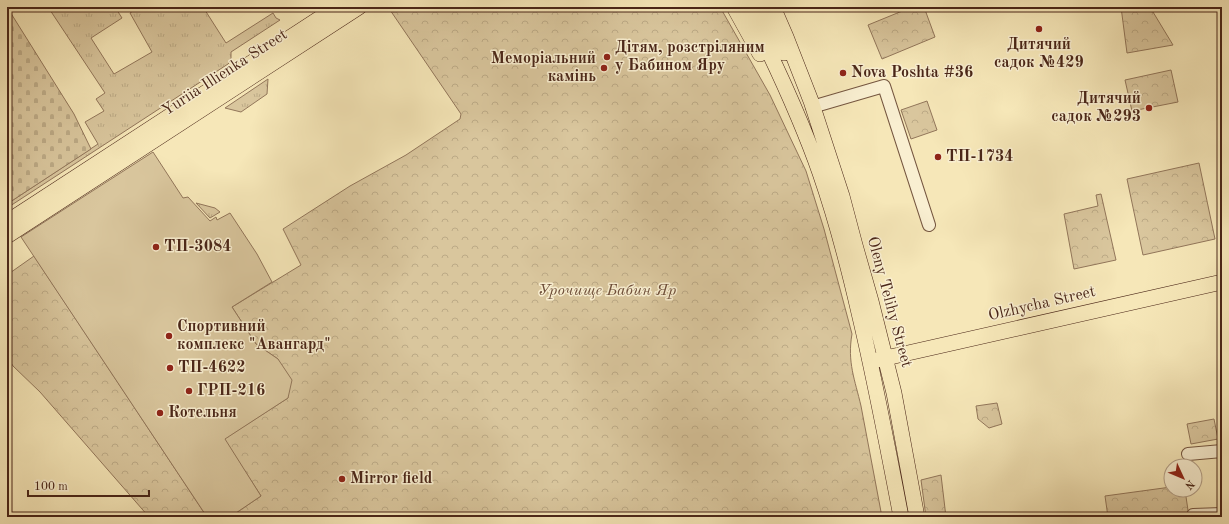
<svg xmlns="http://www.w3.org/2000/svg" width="1229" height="524" viewBox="0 0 1229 524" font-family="'Old Standard TT',serif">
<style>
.grass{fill:url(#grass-tufts);stroke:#92765a}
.forest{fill:url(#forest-crowns);stroke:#92765a}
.cemetery{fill:url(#cemetery-stones);stroke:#92765a}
.pitch{fill:#d9c69d;stroke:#92765a}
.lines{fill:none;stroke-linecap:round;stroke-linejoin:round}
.minor-casing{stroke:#755640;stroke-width:14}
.major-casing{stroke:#4a2618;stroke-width:16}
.minor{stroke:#f9efd1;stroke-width:12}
.major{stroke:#f6e7b8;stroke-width:15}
.poi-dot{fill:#8f2418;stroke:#f9efd1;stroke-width:1.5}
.labels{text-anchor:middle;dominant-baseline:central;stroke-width:3;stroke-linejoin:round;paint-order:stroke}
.poi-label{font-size:16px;font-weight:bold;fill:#4a2618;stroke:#f9efd1;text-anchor:start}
.street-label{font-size:16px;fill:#4a2618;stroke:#f9efd1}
.park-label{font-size:16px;font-style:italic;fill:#6e4e39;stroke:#f9efd1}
</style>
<defs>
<pattern id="grass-tufts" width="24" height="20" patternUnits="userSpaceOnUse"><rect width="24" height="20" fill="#d9c69d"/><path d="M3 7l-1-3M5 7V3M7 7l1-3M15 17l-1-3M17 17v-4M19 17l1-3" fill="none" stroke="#bcaa86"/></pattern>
<pattern id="forest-crowns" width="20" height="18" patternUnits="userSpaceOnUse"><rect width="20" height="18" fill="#d9c69d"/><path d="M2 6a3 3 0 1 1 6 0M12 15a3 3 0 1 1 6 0" fill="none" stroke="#bcaa86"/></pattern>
<pattern id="cemetery-stones" width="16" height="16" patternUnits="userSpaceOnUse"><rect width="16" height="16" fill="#d9c69d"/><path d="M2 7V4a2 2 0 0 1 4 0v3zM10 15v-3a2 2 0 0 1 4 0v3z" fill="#bcaa86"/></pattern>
</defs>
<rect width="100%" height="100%" fill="#f6e7b8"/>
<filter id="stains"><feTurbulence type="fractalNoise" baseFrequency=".005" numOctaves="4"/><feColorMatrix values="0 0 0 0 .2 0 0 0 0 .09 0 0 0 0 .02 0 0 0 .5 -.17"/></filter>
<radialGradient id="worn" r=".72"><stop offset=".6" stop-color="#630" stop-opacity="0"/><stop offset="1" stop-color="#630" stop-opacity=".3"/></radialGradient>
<path class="grass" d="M48,7H115L122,18L91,38L114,74L152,52L130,13L139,7H203L226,43L273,13L276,18L280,20L231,52V61L228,64L7,208V204L98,144L85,122L104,111L96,99L105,93Z
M268,79L267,94L241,112L225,108Z
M196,203L215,208L220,212L210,218Z"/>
<path class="forest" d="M388,7H720L770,95L806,171L824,229L852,334C847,362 855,380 861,406C868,443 875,480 882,517H230L261,496L224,439L288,398L278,359L256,344L232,307L301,265L283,229L350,186L406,155L460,119L461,114Z
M912,7H924L935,37L882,59L868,25Z
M1121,7H1130L1153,12L1173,45L1127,53Z
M1171,70L1178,102L1132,111L1125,80Z
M927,101L937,130L911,139L901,110Z
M1199,163L1215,239L1143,255L1127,179Z
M1101,194L1116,260L1074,269L1064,214L1098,206L1096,195Z
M34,256L207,517H149L40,392L13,366L7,356V275Z
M997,403L1002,424L989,428L978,419L976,406Z
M1214,419L1218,439L1191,444L1187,424Z
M941,475L946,517H926L921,480Z
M1171,487V490H1185L1189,517H1108L1105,496Z"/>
<path class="cemetery" d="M7,7L74,114L91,149L7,204Z"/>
<path class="pitch" d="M153,152L183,198L188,197L210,221L216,217L217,220L230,213L257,254L272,282L232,307L256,344L278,359L292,380L288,398L225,439L261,496L230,517H207L21,237Z"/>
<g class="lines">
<defs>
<path id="minor" d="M812,107L884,86L929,225
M1188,454L1222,451
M1193,515L1222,514"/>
<path id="major" d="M734,7L760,54
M747,7C774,61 800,116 820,173C836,219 848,265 859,313C875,380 888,449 901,517
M759,7L784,53
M773,7L786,37L811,101L842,196L855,245L871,301L894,393L917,517
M7,222L337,7
M7,236L359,7
M877,360L1222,282"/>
</defs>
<use href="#minor" class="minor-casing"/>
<use href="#major" class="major-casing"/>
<use href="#minor" class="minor"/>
<use href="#major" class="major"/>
</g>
<g class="poi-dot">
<circle cx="1039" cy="29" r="4"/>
<circle cx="607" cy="57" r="4"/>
<circle cx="604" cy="68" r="4"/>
<circle cx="843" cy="73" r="4"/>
<circle cx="1149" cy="108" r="4"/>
<circle cx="938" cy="157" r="4"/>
<circle cx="156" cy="247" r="4"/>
<circle cx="169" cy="336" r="4"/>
<circle cx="170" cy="368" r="4"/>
<circle cx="189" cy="391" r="4"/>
<circle cx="160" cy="413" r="4"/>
<circle cx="342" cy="479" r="4"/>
</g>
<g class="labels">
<g class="poi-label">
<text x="1039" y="45" text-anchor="middle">Дитячий<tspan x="1039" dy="18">садок №429</tspan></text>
<text x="615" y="48">Дітям, розстріляним<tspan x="615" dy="18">у Бабином Яру</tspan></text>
<text x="596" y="59" text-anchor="end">Меморіальний<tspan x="596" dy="18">камінь</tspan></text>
<text x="851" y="73">Nova Poshta #36</text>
<text x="1141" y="99" text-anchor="end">Дитячий<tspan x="1141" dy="18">садок №293</tspan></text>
<text x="946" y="157">ТП-1734</text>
<text x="164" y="247">ТП-3084</text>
<text x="177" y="327">Спортивний<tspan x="177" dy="18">комплекс "Авангард"</tspan></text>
<text x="178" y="368">ТП-4622</text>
<text x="197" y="391">ГРП-216</text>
<text x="168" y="413">Котельня</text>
<text x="350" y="479">Mirror field</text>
</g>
<g class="street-label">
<text transform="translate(225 73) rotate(-33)">Yuriia Illienka Street</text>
<text transform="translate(889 302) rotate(75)">Oleny Telihy Street</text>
<text transform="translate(1042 304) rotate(-13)">Olzhycha Street</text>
</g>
<g class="park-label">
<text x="607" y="291">Урочище Бабин Яр</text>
</g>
</g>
<rect width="1229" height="524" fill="none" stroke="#f6e7b8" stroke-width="24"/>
<rect x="8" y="8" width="1213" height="508" fill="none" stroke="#4a2618" stroke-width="2"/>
<rect x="12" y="12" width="1205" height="500" fill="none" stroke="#4a2618"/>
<g transform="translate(1183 478) rotate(134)"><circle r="19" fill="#f9efd1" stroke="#b39f87"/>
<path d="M0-3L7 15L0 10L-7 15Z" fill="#8f2418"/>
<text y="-6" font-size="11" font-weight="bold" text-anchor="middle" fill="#4a2618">N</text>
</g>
<path d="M28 490v6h121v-6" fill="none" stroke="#4a2618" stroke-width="2"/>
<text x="34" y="490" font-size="12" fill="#4a2618" stroke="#f9efd1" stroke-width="3" paint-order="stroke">100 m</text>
<rect width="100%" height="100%" filter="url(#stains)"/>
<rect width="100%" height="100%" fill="url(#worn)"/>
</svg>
